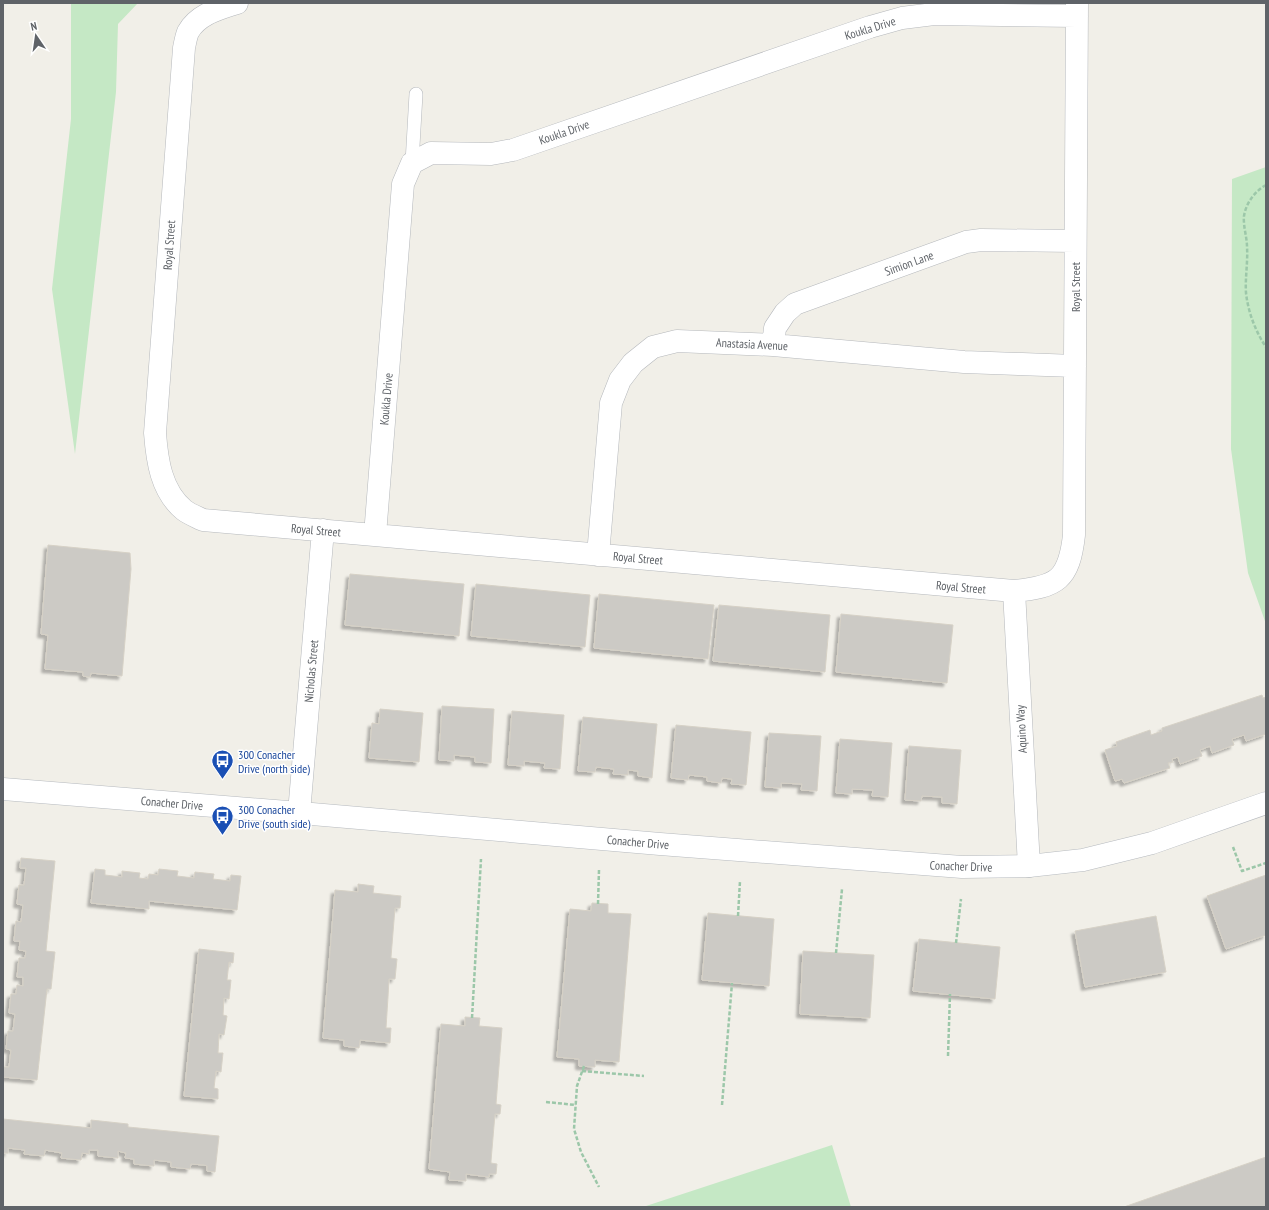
<svg xmlns="http://www.w3.org/2000/svg" width="1269" height="1210" viewBox="0 0 1269 1210" font-family="'PT Sans Narrow',sans-serif">
<style>
.green{fill:#c5e8c5}
.building{fill:#cccac5;stroke:#d6d1c6;filter:url(#shadow)}
.lines{fill:none;stroke-linecap:round;stroke-linejoin:round}
.lane-casing{stroke:#b5b8bc;stroke-width:14}
.street-casing{stroke:#b5b8bc;stroke-width:23}
.secondary-casing{stroke:#b6babf;stroke-width:23}
.path{stroke:#9cc7a9;stroke-width:2.5;stroke-dasharray:4 2;stroke-linecap:butt}
.lane{stroke:#fff;stroke-width:13}
.street{stroke:#fff;stroke-width:22}
.secondary{stroke:#fff;stroke-width:22}
.labels{text-anchor:middle;dominant-baseline:central;stroke-width:3;stroke-linejoin:round;paint-order:stroke}
.street-label{font-size:12px;fill:#5f6368;stroke:#fff}
.transit-label{font-size:12px;fill:#164399;stroke:#fff;text-anchor:start}
</style>
<defs>
<filter id="shadow"><feDropShadow dx="-3.5" dy="3.5" stdDeviation="1" flood-color="#0004"/></filter>
</defs>
<rect width="100%" height="100%" fill="#f1efe8"/>
<path class="green" d="M71,3H138L118,24L116,92L75,454L52,289L71,119Z
M1266,167V624L1248,573L1231,449L1232,179Z
M832,1145L851,1207H643Z"/>
<path class="building" d="M48,545L130,553L131,569L122,676L91,673L90,677H89L83,676V672L45,669L48,635L41,634Z
M350,574L464,584L459,636L345,625Z
M476,584L590,595L585,647L471,636Z
M599,594L714,605L708,659L594,648Z
M719,605L830,615L825,672L713,661Z
M841,614L953,625L947,683L836,672Z
M1262,695L1263,698L1266,697V734L1246,741L1244,735L1232,739L1234,745L1212,753L1210,746L1200,750L1202,756L1180,764L1178,757L1172,759L1173,762L1168,763L1170,768L1124,783L1122,779L1115,781L1105,750L1117,746L1116,742L1150,730L1151,735L1162,731V728Z
M442,706L494,709L491,763L475,762V757L454,755V761L439,760Z
M380,709L423,713L419,762L369,758L372,723L379,724Z
M512,711L564,715L560,769L544,768L545,763L524,761V766L508,765Z
M583,717L657,724L652,778L638,776V771L628,770V775L613,774L614,769L596,767L595,772L578,771Z
M676,725L751,732L746,785L731,784L732,779L722,778L721,783L707,781V777L689,775L688,780L671,778Z
M769,733L821,736L817,791L801,790L802,784L781,783V788L765,787Z
M840,739L892,743L888,797L872,796L873,790L852,789V794L836,793Z
M909,746L961,750L957,804L942,803V797L922,796L921,801L905,800Z
M21,858L55,861L46,951L55,952L51,989H47L37,1080L3,1077L4,1067H9L11,1050L6,1049L8,1031H13L15,1014L9,1013L11,994H16L17,985L23,986V977H17L19,958H25L26,951L19,950L20,941H14L16,921L21,922L23,905L17,904L19,885H24L26,868H20Z
M95,869L105,870V875L122,877V871L140,873L139,878L148,879L149,874L158,875L159,869L178,871L177,876L194,878L195,872L214,874L213,879L230,881L231,875L241,876L237,910L149,901V909L91,903Z
M1266,875V935L1226,949L1207,896Z
M358,884L374,886L373,893L401,896L400,908H395L391,957V958L397,959L395,979H389L388,997L386,1028H391L390,1043L360,1040L359,1048L344,1046V1040L323,1038L335,890L358,892Z
M592,903L608,904V913L631,914L619,1062L595,1060V1067L579,1066V1059L557,1057L570,909L591,911Z
M708,913L774,919L769,986L702,980Z
M1156,916L1166,972L1085,987L1075,931Z
M919,939L1000,947L995,999L913,991Z
M199,949L234,953L233,963L229,962L227,980H231L229,999L224,998L223,1015L227,1016L224,1035L219,1034L218,1053H223L221,1072L216,1071L214,1088L218,1089V1099L184,1096Z
M803,951L874,955L870,1018L800,1014Z
M465,1017L480,1018L479,1026L502,1028L496,1104L501,1105L500,1114H495L491,1161V1163L497,1164L496,1174H489V1177L466,1174V1181L449,1180L450,1172L429,1169L441,1024L465,1026Z
M3,1119L91,1128V1120L128,1124V1127L219,1136L215,1172L207,1171V1166L204,1165L191,1164L190,1169L171,1167V1162L154,1160V1166L134,1164V1159L125,1158L126,1153L118,1151V1158L98,1156V1150H89V1154L82,1153L81,1160L61,1158L62,1153L45,1150L44,1156L24,1154L25,1150L8,1148V1153H3Z
M1266,1157V1207H1124Z"/>
<g class="lines">
<defs>
<path id="lane" d="M412,163L416,94"/>
<path id="street" d="M237,3C219,9 198,14 188,32C186,37 185,43 184,48L155,433C157,460 161,491 184,510C189,514 197,517 203,520L1014,591C1057,587 1069,580 1074,535L1077,3
M773,345L775,328L785,313L795,304L966,242L981,240L1075,241
M375,535L403,184L412,163L431,153L491,154L513,150L870,27L902,18L934,14L1077,16
M598,555L611,403L620,380L633,363L653,347L677,341L773,345L964,362L1075,366
M1014,591L1029,866
M299,813L323,530"/>
<path id="secondary" d="M3,789L312,814L660,844L962,867L1029,866L1083,860L1152,843L1266,803"/>
</defs>
<use href="#lane" class="lane-casing"/>
<use href="#street" class="street-casing"/>
<use href="#secondary" class="secondary-casing"/>
<path class="path" d="M1266,185C1255,191 1246,203 1244,216C1243,226 1247,237 1247,247C1248,262 1245,278 1246,293C1248,311 1255,331 1266,347
M1233,847L1242,871L1266,863
M598,904L599,870
M738,916L740,881
M956,943L961,899
M836,953L842,889
M472,1018L481,859
M948,1056L950,994
M584,1066L577,1086L574,1129L581,1152L599,1187
M582,1071L644,1076
M546,1102L576,1105
M722,1105L732,983"/>
<use href="#lane" class="lane"/>
<use href="#street" class="street"/>
<use href="#secondary" class="secondary"/>
</g>
<defs>
<symbol id="bus-pin" viewBox="-11 -11 22 30"><path d="M0 17L-7.5 6A9.5 9.5 0 1 1 7.5 6Z" fill="#1a4fb4" stroke="#fff"/><path d="M-5-6H5V4H4V6H2V4H-2V6H-4V4H-5ZM-3.5-4V0h7V-4ZM-3.5 1.2v1.5H-2V1.2ZM2 1.2v1.5H3.5V1.2Z" fill="#fff"/></symbol>
</defs>
<g fill-rule="evenodd">
<use href="#bus-pin" x="210" y="748" width="25" height="34"/>
<use href="#bus-pin" x="210" y="804" width="25" height="34"/>
</g>
<g class="labels">
<g class="street-label">
<text transform="translate(870 28) rotate(-17)">Koukla Drive</text>
<text transform="translate(564 132) rotate(-19)">Koukla Drive</text>
<text transform="translate(169 245) rotate(-86)">Royal Street</text>
<text transform="translate(909 263) rotate(-20)">Simion Lane</text>
<text transform="translate(1075 287) rotate(-90)">Royal Street</text>
<text transform="translate(752 344) rotate(3)">Anastasia Avenue</text>
<text transform="translate(386 399) rotate(-85)">Koukla Drive</text>
<text transform="translate(316 530) rotate(5)">Royal Street</text>
<text transform="translate(638 558) rotate(5)">Royal Street</text>
<text transform="translate(961 587) rotate(5)">Royal Street</text>
<text transform="translate(311 671) rotate(-85)">Nicholas Street</text>
<text transform="translate(1021 729) rotate(-93)">Aquino Way</text>
<text transform="translate(172 803) rotate(5)">Conacher Drive</text>
<text transform="translate(638 842) rotate(5)">Conacher Drive</text>
<text transform="translate(961 866) rotate(2)">Conacher Drive</text>
</g>
<g class="transit-label">
<text x="238" y="754">300 Conacher<tspan x="238" dy="14">Drive (north side)</tspan></text>
<text x="238" y="809">300 Conacher<tspan x="238" dy="14">Drive (south side)</tspan></text>
</g>
</g>
<rect width="1269" height="1210" fill="none" stroke="#5f6368" stroke-width="8"/>
<g transform="translate(36 36) rotate(347)" stroke="#ffffff" stroke-width="3" paint-order="stroke">
<path d="M0-3L7 15L0 10L-7 15Z" fill="#5f6368"/>
<text y="-6" font-size="11" font-weight="bold" text-anchor="middle" fill="#5f6368">N</text>
</g>
</svg>
